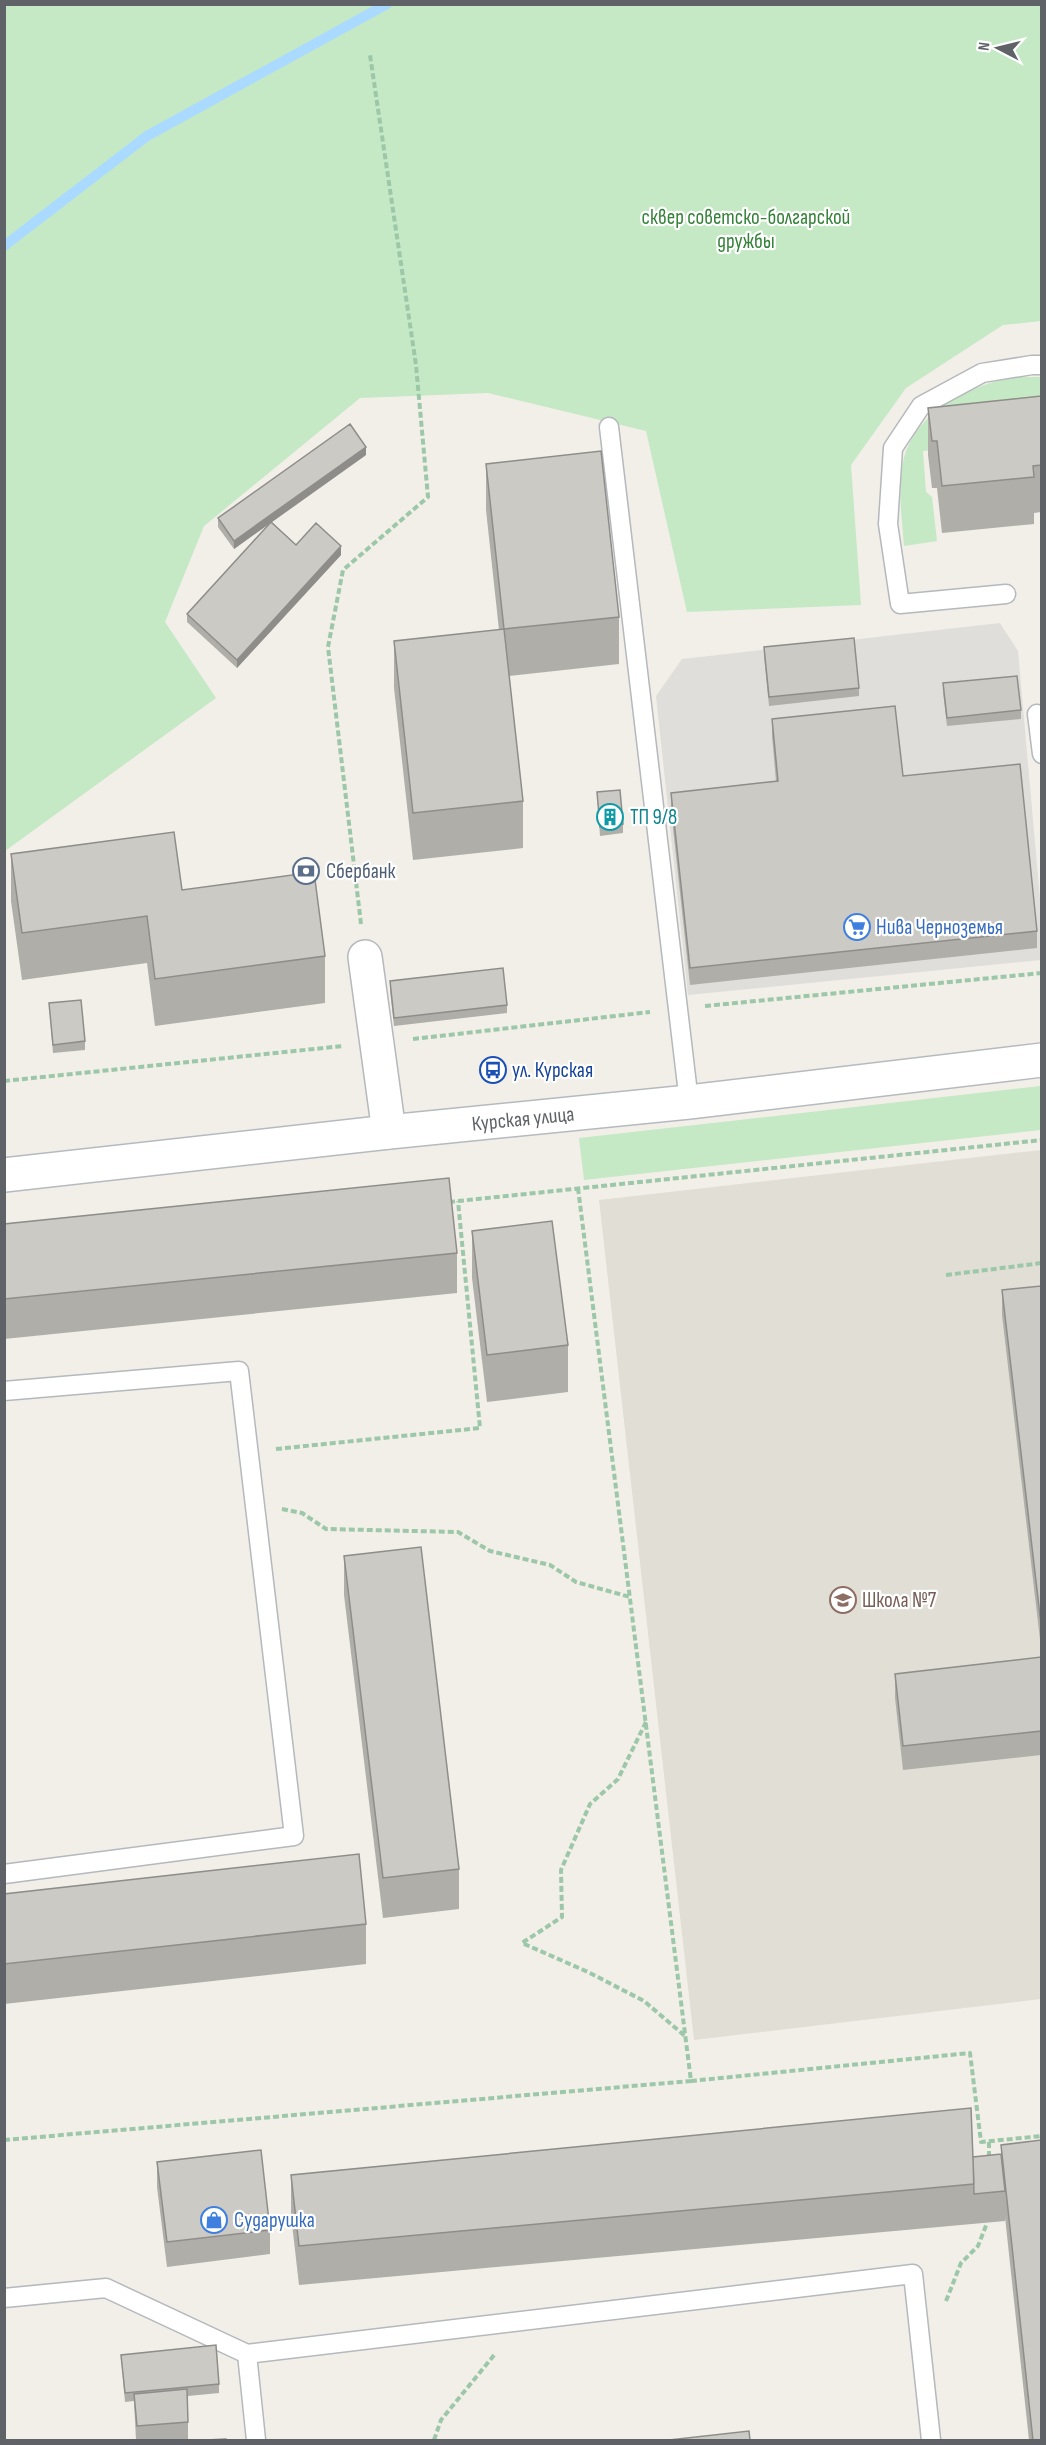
<svg xmlns="http://www.w3.org/2000/svg" width="1046" height="2445" viewBox="0 0 1046 2445" font-family="'Sofia Sans Condensed',sans-serif">
<style>
.industrial{fill:#e0deda}
.education{fill:#e1ded6}
.green{fill:#c5e8c5}
.lines{fill:none;stroke-linecap:round;stroke-linejoin:round}
.stream{stroke:#aadaff;stroke-width:10}
.lane-casing{stroke:#b5b8bc;stroke-width:21}
.street-casing{stroke:#b5b8bc;stroke-width:36}
.secondary-casing{stroke:#b6babf;stroke-width:36}
.path{stroke:#9cc7a9;stroke-width:4;stroke-dasharray:6 3;stroke-linecap:butt}
.lane{stroke:#fff;stroke-width:18}
.street{stroke:#fff;stroke-width:33}
.secondary{stroke:#fff;stroke-width:33}
.wall{fill:#afaea9}
.shaded-wall{fill:#8f8d8a}
.building{fill:#cccac5;stroke:#8f8d8a;stroke-width:1.5}
.labels{text-anchor:middle;dominant-baseline:central;stroke-width:4.5;stroke-linejoin:round;paint-order:stroke}
.park-label{font-size:21px;fill:#348238;stroke:#fff}
.culture-label{font-size:21px;fill:#0d838f;stroke:#fff;text-anchor:start}
.service-label{font-size:21px;fill:#4e5e75;stroke:#fff;text-anchor:start}
.shop-label{font-size:21px;fill:#366cbe;stroke:#fff;text-anchor:start}
.transit-label{font-size:21px;fill:#164399;stroke:#fff;text-anchor:start}
.street-label{font-size:21px;fill:#5f6368;stroke:#fff}
.education-label{font-size:21px;fill:#785e54;stroke:#fff;text-anchor:start}
</style>
<rect width="100%" height="100%" fill="#f1efe8"/>
<path class="industrial" d="M1000,623L1018,651L1041,910V960L688,995L656,696L682,659Z"/>
<path class="education" d="M1041,1150V1999L694,2040L599,1200Z"/>
<path class="green" d="M5,5H1041V321L1003,325L906,388L851,465L861,605L687,612L646,431L488,393L360,398L204,526L165,622L216,698L5,851Z
M1010,377H1041V438L923,451L926,492L932,497L937,541L904,546C902,518 897,485 904,458C917,410 968,388 1010,377Z
M1041,1086V1130L584,1180L579,1138Z"/>
<g class="lines">
<path class="stream" d="M4,246L147,136L387,4"/>
<defs>
<path id="lane" d="M609,427L689,1102
M1006,594L900,604L888,524L893,448L921,406L982,373L1032,365H1042
M1037,714L1042,754
M4,1391L239,1371L294,1836L4,1874
M4,2298L106,2288L247,2354
M256,2440L247,2354L913,2274L931,2440"/>
<path id="street" d="M365,957L389,1132"/>
<g id="secondary">
<path id="s1" d="M4,1175L389,1132L689,1102L1042,1060"/>
</g>
</defs>
<use href="#lane" class="lane-casing"/>
<use href="#street" class="street-casing"/>
<use href="#secondary" class="secondary-casing"/>
<path class="path" d="M361,924L328,647L343,570L428,497L416,365L370,55
M705,1006L1042,973
M413,1039L650,1012
M4,1081L343,1046
M578,1188L691,2081L970,2053L981,2142L1042,2136
M449,1202L1042,1140
M946,1275L1042,1263
M276,1449L480,1428L458,1201
M282,1509L302,1513L326,1529L458,1532L490,1551L550,1565L576,1582L630,1597
M646,1722L618,1779L590,1804L561,1870L562,1917L522,1943L588,1972L644,2001L685,2036
M4,2140L691,2081
M989,2142V2158
M946,2301L961,2263L978,2246L987,2223
M434,2440L441,2420L495,2354"/>
<use href="#lane" class="lane"/>
<use href="#street" class="street"/>
<use href="#secondary" class="secondary"/>
</g>
<path class="wall" d="M1041,396V512L1034,513V524L942,533L937,488H932L928,455V408Z
M366,455L272,522L296,545L341,555L237,668L187,622V614L270,523L234,549L218,527V518Z
M486,464L619,617V664L509,676L523,801V848L413,860L394,688V641L499,630L486,510Z
M764,647L859,688V696L769,706L764,656Z
M943,683L1021,710V719L947,726L943,692Z
M772,719L903,776L1037,931V948L690,985L671,810V793L776,781L772,736Z
M597,792L623,824V833L600,836Z
M11,854L325,956V1003L155,1026L147,963L22,980L11,901Z
M390,981L507,1005V1013L394,1026L390,990Z
M49,1003L85,1041V1050L53,1053Z
M4,1224L457,1253V1293L4,1339Z
M472,1231L568,1345V1392L487,1402L472,1278Z
M1041,1286V1648L1002,1315V1290Z
M344,1556L459,1869V1909L383,1918L344,1595Z
M1041,1657V1755L903,1770L895,1698V1674Z
M4,1894L366,1924V1964L4,2004Z
M1001,2145L1041,2440H1029L1005,2217V2221L299,2285L291,2215V2175L973,2157L1001,2154Z
M157,2162L270,2230V2254L167,2267L157,2187Z
M121,2355L219,2384V2393L188,2396V2439L166,2440H136L134,2401L125,2402Z"/>
<path class="shaded-wall" d="M366,447V455L234,549V541Z
M341,546V555L237,668V660Z"/>
<path class="building" d="M1041,396V465L1033,466L1034,477L942,486L937,441H932L928,408Z
M350,424L366,447L234,541L218,518Z
M601,451L619,617L504,629L486,464Z
M271,522L296,545L316,523L341,546L237,660L187,614Z
M504,629L523,801L413,813L394,641Z
M854,638L859,688L769,697L764,647Z
M1017,676L1021,710L947,718L943,683Z
M895,706L903,776L1020,764L1037,931L690,968L671,793L778,781L772,719Z
M620,790L623,824L600,827L597,792Z
M174,832L182,890L314,872L325,956L155,979L147,916L22,933L11,854Z
M503,968L507,1005L394,1018L390,981Z
M81,1000L85,1041L53,1045L49,1003Z
M449,1178L457,1253L4,1299V1224Z
M552,1221L568,1345L487,1355L472,1231Z
M1041,1286V1624L1002,1290Z
M421,1547L459,1869L383,1878L344,1556Z
M1041,1657V1731L903,1746L895,1674Z
M359,1854L366,1924L4,1964V1894Z
M971,2108L974,2184L299,2246L291,2175Z
M1041,2140V2440H1033L1001,2145Z
M261,2150L270,2230L167,2242L157,2162Z
M1001,2154L1005,2191L974,2194L973,2157Z
M216,2345L219,2384L125,2393L121,2355Z
M187,2389L188,2422L137,2426L134,2394Z
M749,2431L750,2440H669Z
M226,2439L227,2440H206Z"/>
<defs>
<symbol id="building-ring" viewBox="-11 -11 22 22"><circle r="9.5" fill="#fff" stroke="#0f9aa8" stroke-width="1.5"/><path d="M-4-6H4V6H1V3H-1V6H-4ZM-2.5-4.3h1.7v1.8h-1.7ZM.8-4.3h1.7v1.8H.8ZM-2.5-1h1.7V.8h-1.7ZM.8-1h1.7V.8H.8Z" fill="#0f9aa8"/></symbol>
<symbol id="bank-ring" viewBox="-11 -11 22 22"><circle r="9.5" fill="#fff" stroke="#5c6f8a" stroke-width="1.5"/><path d="M-6-4H6V4H-6ZM0-2.3a2.3 2.3 0 1 0 0 4.6a2.3 2.3 0 1 0 0-4.6Z" fill="#5c6f8a"/></symbol>
<symbol id="supermarket-ring" viewBox="-11 -11 22 22"><circle r="9.5" fill="#fff" stroke="#3f7fe0" stroke-width="1.5"/><path d="M-6-5.5h2.5l.6 2H6L4.5 2H-2.5L-4.4-4H-6ZM-1.5 3.2a1.3 1.3 0 1 0 .1 0ZM3 3.2a1.3 1.3 0 1 0 .1 0Z" fill="#3f7fe0"/></symbol>
<symbol id="bus-ring" viewBox="-11 -11 22 22"><circle r="9.5" fill="#fff" stroke="#1a4fb4" stroke-width="1.5"/><path d="M-5-6H5V4H4V6H2V4H-2V6H-4V4H-5ZM-3.5-4V0h7V-4ZM-3.5 1.2v1.5H-2V1.2ZM2 1.2v1.5H3.5V1.2Z" fill="#1a4fb4"/></symbol>
<symbol id="school-ring" viewBox="-11 -11 22 22"><circle r="9.5" fill="#fff" stroke="#8d6e63" stroke-width="1.5"/><path d="M0-5L7-2L0 1L-7-2ZM-4 1L0 2.5L4 1V4Q0 6-4 4Z" fill="#8d6e63"/></symbol>
<symbol id="shop-ring" viewBox="-11 -11 22 22"><circle r="9.5" fill="#fff" stroke="#3f7fe0" stroke-width="1.5"/><path d="M-5-2.5h2.3a2.7 3.5 0 0 1 5.4 0H5L5.5 6h-11ZM-1.5-2.5h3a1.5 2.3 0 0 0-3 0Z" fill="#3f7fe0"/></symbol>
</defs>
<g fill-rule="evenodd">
<use href="#building-ring" x="595" y="802" width="30" height="30"/>
<use href="#bank-ring" x="291" y="856" width="30" height="30"/>
<use href="#supermarket-ring" x="842" y="912" width="30" height="30"/>
<use href="#bus-ring" x="478" y="1055" width="30" height="30"/>
<use href="#school-ring" x="828" y="1585" width="30" height="30"/>
<use href="#shop-ring" x="199" y="2205" width="30" height="30"/>
</g>
<g class="labels">
<g class="park-label">
<text x="746" y="217">сквер советско-болгарской<tspan x="746" dy="24">дружбы</tspan></text>
</g>
<g class="culture-label">
<text x="630" y="817">ТП 9/8</text>
</g>
<g class="service-label">
<text x="326" y="871">Сбербанк</text>
</g>
<g class="shop-label">
<text x="876" y="927">Нива Черноземья</text>
<text x="234" y="2220">Сударушка</text>
</g>
<g class="transit-label">
<text x="512" y="1070">ул. Курская</text>
</g>
<g class="street-label">
<text stroke="none"><textPath href="#s1" startOffset="522">Курская улица</textPath></text>
</g>
<g class="education-label">
<text x="862" y="1600">Школа №7</text>
</g>
</g>
<rect width="1046" height="2445" fill="none" stroke="#5f6368" stroke-width="12"/>
<g transform="translate(998 48) rotate(277)" stroke="#ffffff" stroke-width="4.5" paint-order="stroke">
<path d="M0-4.5L10 22L0 15L-10 22Z" fill="#5f6368"/>
<text y="-9" font-size="16" font-weight="bold" text-anchor="middle" fill="#5f6368">N</text>
</g>
</svg>
